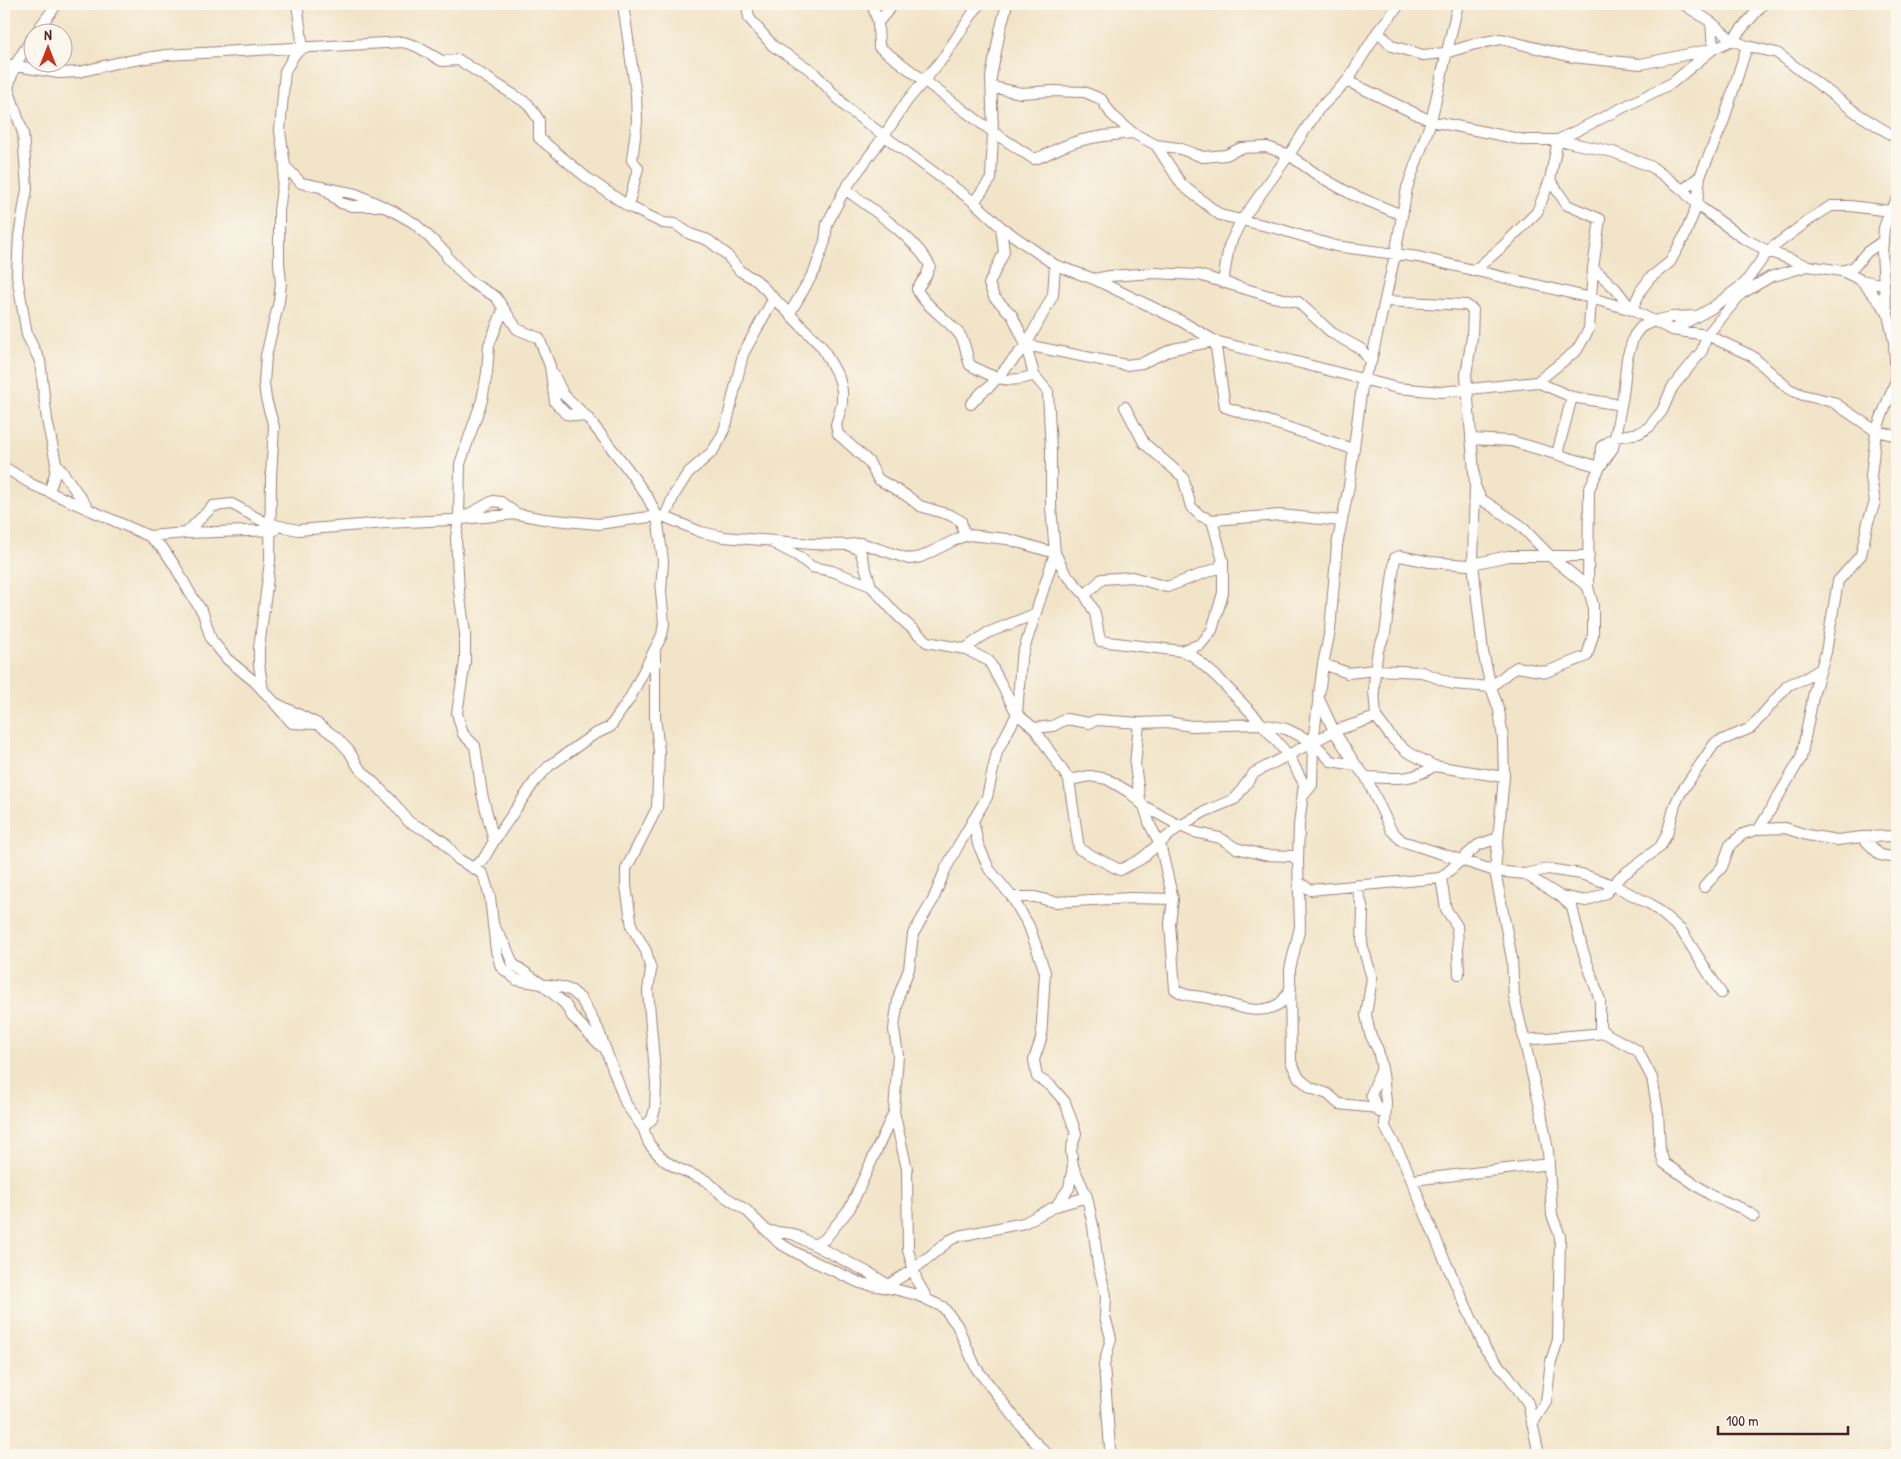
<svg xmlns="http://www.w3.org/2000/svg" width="1901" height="1459" viewBox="0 0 1901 1459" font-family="'Patrick Hand',sans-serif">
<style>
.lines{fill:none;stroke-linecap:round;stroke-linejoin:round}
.minor-casing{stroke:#9e827a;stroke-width:12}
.minor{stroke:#fff;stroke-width:10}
</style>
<rect width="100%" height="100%" fill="#fbf7ec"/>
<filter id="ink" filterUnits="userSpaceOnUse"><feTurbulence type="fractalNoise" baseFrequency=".02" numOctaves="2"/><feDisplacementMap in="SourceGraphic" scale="10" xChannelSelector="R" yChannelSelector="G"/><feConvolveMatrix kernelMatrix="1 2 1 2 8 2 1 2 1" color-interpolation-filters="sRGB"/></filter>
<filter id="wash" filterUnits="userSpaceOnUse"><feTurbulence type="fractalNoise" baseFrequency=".0096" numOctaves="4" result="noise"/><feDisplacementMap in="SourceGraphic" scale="20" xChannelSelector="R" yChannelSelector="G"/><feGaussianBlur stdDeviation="1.12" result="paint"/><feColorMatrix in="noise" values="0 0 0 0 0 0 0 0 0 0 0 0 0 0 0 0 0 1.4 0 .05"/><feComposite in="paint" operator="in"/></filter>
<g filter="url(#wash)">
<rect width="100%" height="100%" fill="#f1e4c8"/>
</g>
<g filter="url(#ink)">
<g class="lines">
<defs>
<path id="minor" d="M297,4L303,48L295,54L285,71L280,131L285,166L301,183L356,194L393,211L414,223L446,253L447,257L469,281L496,297L517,329L539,338L550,366L555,402L566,414L587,417L627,468L648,498L657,516L663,561L661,592L664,623L662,635L630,698L610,727L593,735L549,766L535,781L494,841L483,860L473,867
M623,4L636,94L637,122L632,160L638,168L628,206L663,223L675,224L690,234L708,240L726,254L740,271L756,280L822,347L839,378L842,390V404L836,425L838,434L869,462L878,479L907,496L920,506L950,515L961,521L963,531L969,535
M747,4L749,18L773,46L811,70L848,109L974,202L1001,227L1055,265L1053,295L1026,345L1034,375L1048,392L1051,451V507L1055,553L1065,573L1085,595L1102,579L1132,577L1167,587L1218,568L1223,561
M872,4L878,22
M894,4L878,22L879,47L993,132L1034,159C1046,156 1055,149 1067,145C1087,137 1112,135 1133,133
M1683,4L1711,22L1732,40L1747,46L1777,53L1858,114L1897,138
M1378,31L1392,46L1423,55L1445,53L1475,44L1501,39L1572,57L1641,64L1713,49L1732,40L1763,4
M36,32L57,4
M32,38L15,65L8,88L23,133L27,189L19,236L17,276L27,335L40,361L47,420L56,463L55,474L49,492
M4,64L59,73L79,72L116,63L166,55L403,42L416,46L442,61L459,60L528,104L539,120V138L587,178L628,206
M1347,81L1431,121L1524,140H1558L1613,152L1652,167L1683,190L1697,205L1743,238L1768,251L1808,266
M992,87L1021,93L1052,91L1084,92L1101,99L1112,115L1133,133L1156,145L1178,148L1203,157L1226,155L1241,148L1267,147L1289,155L1319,176L1351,194L1402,215
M1558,140L1672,83L1713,49L1711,22
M1156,145L1182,185L1220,215L1279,229L1335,246L1418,257L1591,298L1632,310L1672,330L1707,335L1752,356L1789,389L1803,395L1833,402L1876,431L1897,436
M1550,180L1567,205L1600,219L1593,268L1615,288L1632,310
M324,189L341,203L352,206H377
M845,189C870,208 916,238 930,266L926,276L917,289C922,304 950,321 960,335C966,344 966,355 970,365C993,378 1008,385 1034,375
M1683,190L1700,176
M974,202L991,179L993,132L991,77L1000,31L1007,4
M1001,227L1004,252L989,284L994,297L1012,315L1026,345L1126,365L1142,363L1173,349L1215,341
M1055,265L1094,279L1181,321L1215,341L1397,388L1441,392L1537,382L1577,350L1589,329L1593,268
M1474,271L1503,246L1537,212L1550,180L1558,140
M1842,271L1861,280L1884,285
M1094,279L1110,276L1154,273L1199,275L1269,296L1298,302L1332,333L1361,349L1371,362
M1861,280L1886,310
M1223,282L1229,246L1241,221L1289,155L1318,110L1347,81L1378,31L1400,4
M1385,301L1466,305L1473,310L1472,337L1466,375L1475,484L1473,564L1483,652L1491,687L1499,710L1503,739L1504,777L1495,871L1512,959L1514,996L1541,1112L1548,1151L1552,1215L1560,1236L1558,1340L1551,1361L1546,1402L1532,1424
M1632,310L1641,290L1650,278L1670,262L1685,235L1697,205L1700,176L1723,123L1747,46
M790,313L815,270L825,241L827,224L845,189L884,136L907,101L943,58L979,4
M1672,330L1712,308L1745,283L1768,251L1809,220L1831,206H1850L1890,211
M1215,341L1225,407L1353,449
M554,375L563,394L587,417
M1537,382L1572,397L1621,405
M971,404L981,393L991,385L1026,345
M1125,407L1144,443L1183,477L1191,507L1201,516L1212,520L1223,561V593L1212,630L1201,644L1181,651
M1471,439L1511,441L1600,467L1601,447L1615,437L1639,433L1649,427L1662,411L1672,388L1702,351L1707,335L1741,294L1770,277L1808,266L1842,271L1854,267L1867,252L1883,241
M1557,454L1572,397
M56,463L88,508
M4,467L33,485L149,536L186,533L213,506L232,504L266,523L298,530L386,523L451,520L517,514L544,519L598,524L657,516L665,517L701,532L724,537L812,544L848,545L861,543L909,559L921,557L959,538L969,535L1007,539L1055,553
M1476,488L1481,499L1520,525L1551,557L1588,587
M665,517L674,495L688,473L712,452L721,438L727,422L743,354L774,298
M462,518L493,501L501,502L517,514
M1212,520L1280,515L1342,521
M186,533L275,530
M149,536L164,550L175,566L190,593L203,613L211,639L227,659L255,682L275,703L318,724L336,737L349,751L359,768L391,800L409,822L431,833L445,843L458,859L483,874L490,897L496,951L501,967L517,980L561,987L572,991L581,999L598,1029L626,1104L643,1128L649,1144L657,1153L665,1161L677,1168L707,1181L721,1194L746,1210L779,1243L802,1256L860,1283L894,1289L917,1295L943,1307L957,1325L976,1368L1030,1437L1048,1455
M773,543L798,556L812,567L832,571L871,586
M848,545L860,550L871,586L896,614L927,642L965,649L989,661L1017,714L1034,728L1069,780L1079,849L1120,870L1141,859L1180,826L1204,812L1235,799L1254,773L1334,731L1376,717
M1085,595L1095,613L1100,641L1181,651L1193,656L1218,678L1262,724L1289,756L1304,784L1299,825L1298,861
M965,649L987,633L1035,614
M1323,664L1348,673L1375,670L1422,672L1453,684L1491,687L1509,672L1517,667L1546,672L1587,656L1593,635V605L1588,587L1589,489L1600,467L1613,448L1623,395L1627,358L1634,336L1641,327L1654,321L1672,317L1698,316
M263,691L259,664V648L270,561L271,476L274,427L266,399L264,383L266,356L279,301L281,283L279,263V211L285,166
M1320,701L1334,731L1356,765
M275,704L292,723L315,724
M1139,723L1135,765L1140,800
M1034,728L1053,726L1066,719L1089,723L1097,720L1139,723L1167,722L1191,726L1262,724L1286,729L1313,742L1331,761L1356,765L1366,777L1391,830L1402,841L1495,871L1525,874L1548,869L1581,874L1613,885L1652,905L1681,930L1721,993
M1434,766L1406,751L1392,738L1376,717L1374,690L1375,670L1378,650L1385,634L1395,558L1400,556L1430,562L1468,565L1508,556H1589
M1366,777C1393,778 1411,782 1434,766L1504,777
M1069,780L1090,776L1107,779L1129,792L1144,806L1150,825L1160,844L1173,899L1170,924L1175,989C1185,998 1199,995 1212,999C1234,1005 1257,1017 1279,1004C1284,1001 1287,993 1291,988
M1303,796L1312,785L1313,742L1323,664L1330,631L1337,545L1349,486L1363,378L1371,362L1395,255L1407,188L1431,121L1458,4
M1144,806L1180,826L1194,832L1220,838L1236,848L1264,855L1292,856L1298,861L1300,927L1290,969L1291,1062L1299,1078L1311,1088L1328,1094L1339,1104L1378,1108
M973,820L978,844L989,869L1012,897L1029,926L1045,972L1041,1039L1034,1060L1037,1077L1051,1086L1065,1102L1076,1133L1071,1150L1073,1166L1087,1197L1093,1226L1098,1265L1106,1295L1105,1317L1111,1338L1104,1365L1110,1449L1113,1455
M1759,829L1801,758L1814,692L1826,652L1838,581L1861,555L1868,522L1875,502L1871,477L1876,431L1896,380L1894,342L1885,300L1882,253L1884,228L1890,211L1897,200
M1862,837L1880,855L1897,858
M494,841L482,794L475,746L463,734L457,713L465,662V633L459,591L456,537L459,519L460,464L482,400L487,373L489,345L503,310
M1525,874L1560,896L1572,907L1582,948L1600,1000V1028L1605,1033L1638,1051L1652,1078L1658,1112L1660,1150L1664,1163L1712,1196L1741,1208L1754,1216
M1441,878L1446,909L1457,926L1459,974
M1299,882L1310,890L1441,878L1478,845L1498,838
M1356,885L1363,909L1362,944L1372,978L1366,1015L1370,1034L1378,1050L1383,1074L1386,1102L1385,1127L1404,1162L1442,1254L1486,1350L1507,1374L1528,1403L1539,1455
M1704,887L1722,867L1730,845L1743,834L1759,829L1785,828L1807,835L1837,840L1862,837L1897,836
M1560,896L1586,901L1606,893L1620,877L1660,847L1667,834L1675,805L1680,794L1715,743L1751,728L1788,685L1806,678L1819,670
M1012,897H1035L1055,902L1131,898L1173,899
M494,926L506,947L513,964L543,985L565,1004L572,1016L601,1046
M1524,1040L1605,1033
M894,1112L907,1169L908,1250L917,1281L928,1300
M1379,1112L1371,1095L1382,1068
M643,1128L652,1119L655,1109L656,1084L648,991L651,970L646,951L632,927L626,886V869L657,808L659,751L655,717V653
M1413,1180L1549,1164
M1056,1206L1069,1188L1073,1166
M769,1231L793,1234L871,1274L891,1287
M814,1245L825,1239L850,1208L894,1112L898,1055L894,1030L895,1020L899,995L909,969L913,934L933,900L945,870L958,846L987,797L997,752L1017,714L1021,659L1055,553
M888,1285L914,1269L950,1240L959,1236L1024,1223L1056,1206L1087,1197"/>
</defs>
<use href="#minor" class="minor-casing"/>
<use href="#minor" class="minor"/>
</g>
</g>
<rect width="1901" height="1459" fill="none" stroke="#fbf7ec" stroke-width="20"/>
<g transform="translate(48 48)"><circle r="24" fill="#fbf7ec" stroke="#b4a19f"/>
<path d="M0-4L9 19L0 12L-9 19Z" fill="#c8321e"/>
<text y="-8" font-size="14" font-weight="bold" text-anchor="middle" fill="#4a1f2b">N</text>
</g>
<path d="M1718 1426v8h130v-8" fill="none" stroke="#4a1f2b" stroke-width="2.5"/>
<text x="1726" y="1426" font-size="15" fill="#4a1f2b" stroke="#fbf7ec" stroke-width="4" paint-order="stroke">100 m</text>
</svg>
